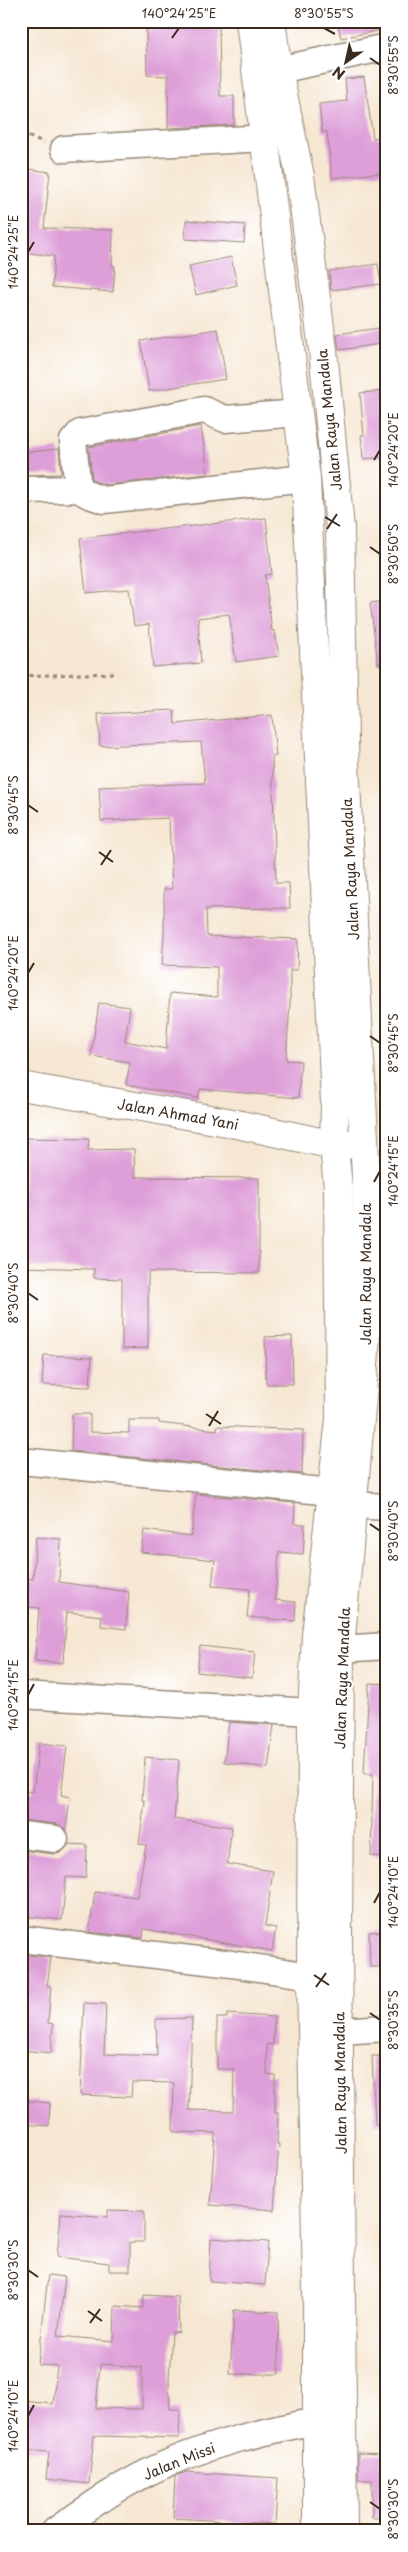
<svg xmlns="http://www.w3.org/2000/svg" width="408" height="2552" viewBox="0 0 408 2552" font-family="'Playpen Sans',sans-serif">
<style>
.building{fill:#de9fd9;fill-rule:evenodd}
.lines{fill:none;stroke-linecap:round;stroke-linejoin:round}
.minor-casing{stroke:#988878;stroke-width:29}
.highway-casing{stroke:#988878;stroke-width:30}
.path{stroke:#988878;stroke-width:3;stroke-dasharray:4 4;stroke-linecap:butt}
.minor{stroke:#fff;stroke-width:26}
.highway{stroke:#fff;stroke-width:28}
.ticks{fill:none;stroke:#3b2a1e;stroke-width:2}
.labels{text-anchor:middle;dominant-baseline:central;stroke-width:4.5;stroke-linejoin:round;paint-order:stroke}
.street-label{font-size:14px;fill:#3b2a1e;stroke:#fff}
.neatline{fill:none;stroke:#3b2a1e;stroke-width:2}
.ticks-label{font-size:12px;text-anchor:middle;fill:#3b2a1e}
</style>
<rect width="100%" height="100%" fill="#fff"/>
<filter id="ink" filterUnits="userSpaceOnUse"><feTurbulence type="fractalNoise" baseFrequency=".02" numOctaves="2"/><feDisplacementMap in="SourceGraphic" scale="10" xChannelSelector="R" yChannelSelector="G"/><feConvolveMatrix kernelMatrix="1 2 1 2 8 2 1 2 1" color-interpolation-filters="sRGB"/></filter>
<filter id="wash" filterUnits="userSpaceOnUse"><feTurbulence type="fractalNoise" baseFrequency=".0096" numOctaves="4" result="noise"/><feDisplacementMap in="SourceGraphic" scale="20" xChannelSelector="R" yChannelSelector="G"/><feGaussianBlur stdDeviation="1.12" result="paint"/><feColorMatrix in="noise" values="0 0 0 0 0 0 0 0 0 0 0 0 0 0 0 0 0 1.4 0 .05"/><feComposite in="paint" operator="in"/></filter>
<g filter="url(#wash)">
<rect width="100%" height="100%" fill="#f6e7d3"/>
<g id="blocks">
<path class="building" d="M171,21H219L220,96H234V125L168,128V76L147,75L146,30H171Z
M337,21H387V29L341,38Z
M364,77L373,138L387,137V172L332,178L327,132H322L319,104L347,101L345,79Z
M21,168L50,172L44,228L113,230L112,266H115L113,292L52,287L54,256L21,252Z
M186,220L245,225L244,243L185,239Z
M231,257L237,285L196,295L189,266Z
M378,264L381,284L331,290L329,271Z
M387,327V343L339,350L337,334Z
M218,329L226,379L149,391L141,341Z
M387,391V457L363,459L361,435H364L360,393Z
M201,426L208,474L106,485L92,480L89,447Z
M59,449L61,474L21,475V453Z
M266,518L272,574L265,575L272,631H275L279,656L236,662L229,614L198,618L201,663L153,667L149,624L134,626L129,589L86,593L80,538Z
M387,601V664H378L370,603Z
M174,710L175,724L272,715L276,756L272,757L276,883H289L290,908L206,909L207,936L298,939L297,970H290V1004L286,1060L301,1061L298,1098L200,1089L198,1098L126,1085L130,1062L91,1056L99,1003L130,1007L125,1041L166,1049L170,993L217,997V967L162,965L164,935V889H172L169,818L101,821L99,787L205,783L201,742L100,746L98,714Z
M24,1138L89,1139L88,1150L134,1149L135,1177L259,1178V1273L148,1272V1348L122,1349V1279L94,1278V1269L23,1267Z
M292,1336L293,1384H266L265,1337Z
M44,1355L92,1357L90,1387L42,1385Z
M72,1414H90V1432L129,1433V1420H159V1423L217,1430V1426L303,1430L302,1474L71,1451Z
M196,1494L295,1503L294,1524H305L303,1554L279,1552L275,1600L296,1602L295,1621L247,1617L250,1589L212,1586L215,1560L141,1552L144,1530L191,1536Z
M36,1537L61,1539L59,1582L129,1592L126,1629L101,1626L102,1616L67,1612L63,1663L35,1661L39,1608L21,1606L23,1578L33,1579Z
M200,1646L255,1652L252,1678L197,1672Z
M369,1683L387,1684V1857L371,1856L373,1774H364Z
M229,1722L274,1725L268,1768L224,1762Z
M39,1743L67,1746L61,1795L70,1797L66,1830L57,1824L21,1820V1791L33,1792Z
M145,1757L179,1760L174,1819L232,1827L227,1864L273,1871L265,1926L276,1928L272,1951L144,1929L143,1938L89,1932L95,1892L137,1897L146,1845L139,1844L145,1801L142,1800Z
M69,1844L87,1845L86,1878L66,1877L62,1920L21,1916V1850L54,1854L61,1853Z
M387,1931V1967H370L369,1932Z
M21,1954L51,1958L47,1986H51L48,2023L53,2024L51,2053L21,2050Z
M84,2003L106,2004L104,2054L157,2056L156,2019L192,2018L189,2110L233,2111L234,2069H217V2018H227V2014L274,2017L273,2045L267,2044V2074L275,2075V2113H278L277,2144H279L274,2210L210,2205L215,2133L173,2132L174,2083L132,2082L131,2097L80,2095Z
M372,2056H387V2125H375Z
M21,2100L50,2103L49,2126L21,2124Z
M108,2210L144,2211V2242H130V2271H109V2263L57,2257L61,2213L108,2217Z
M211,2238L268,2242L265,2285L209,2281Z
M48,2275L65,2277L58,2336L114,2341L115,2306L143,2308L144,2295L178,2297L179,2333L172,2332L169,2379L170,2409H180L179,2438L94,2436L89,2484L46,2479L49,2452L21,2450V2401L53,2404L57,2366L38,2365ZM100,2364L142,2367V2409L96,2408Z
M234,2310L278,2312L279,2374H230Z
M358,2453L387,2454V2518H372V2480H358Z
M187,2472L278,2478L275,2524L173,2518L175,2476Z"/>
</g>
</g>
<g filter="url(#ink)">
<use href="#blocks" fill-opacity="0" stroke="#988878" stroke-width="1"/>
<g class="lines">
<defs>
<path id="minor" d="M278,70L387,47
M64,149L265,138
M78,489L73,441L80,433L204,410L225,419L298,413
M21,490L78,489L89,495L104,500L306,478
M21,1461L332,1492
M352,1505L387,1507
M340,1649L387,1646
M21,1695L312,1712
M21,1835L55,1839
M21,1939L232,1964L311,1976
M339,2031L387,2028
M55,2531C90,2506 126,2481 166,2464C213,2443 266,2431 316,2421"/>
<path id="highway" d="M250,21L306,478L335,1102L334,1145L338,1188L340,1419L316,1635L312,1712L311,1976L317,2292V2531
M271,21L278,70L300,176L323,350L340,528L344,743L366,1178L367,1318L362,1397L340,1649L338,1935L343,2531
M21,1086L227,1122L334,1145L352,1144"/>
</defs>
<use href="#minor" class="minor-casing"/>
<use href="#highway" class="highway-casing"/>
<path class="path" d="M21,134L44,142
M21,676L114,673"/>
<use href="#minor" class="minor"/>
<use href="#highway" class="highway"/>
</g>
</g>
<path class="ticks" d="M324,28L335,34M172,38L179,28M370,58L380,65M28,252L34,242M374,460L380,450M325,517L340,526M327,529L337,514M370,547L380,554M28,805L38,812M99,852L113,862M101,865L111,850M28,973L34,963M370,1036L380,1043M374,1182L380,1171M28,1293L38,1300M206,1414L221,1424M209,1426L218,1411M370,1524L380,1531M28,1695L34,1684M374,1903L380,1892M314,1975L329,1985M316,1987L326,1973M370,2013L380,2020M28,2270L38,2277M88,2311L102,2321M90,2323L100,2309M28,2416L34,2405M370,2502L380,2509"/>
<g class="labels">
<g class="street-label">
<text transform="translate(329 420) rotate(-96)">Jalan Raya Mandala</text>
<text transform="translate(350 869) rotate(-93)">Jalan Raya Mandala</text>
<text transform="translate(178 1114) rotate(10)">Jalan Ahmad Yani</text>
<text transform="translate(365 1274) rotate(-90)">Jalan Raya Mandala</text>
<text transform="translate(342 1678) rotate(-88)">Jalan Raya Mandala</text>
<text transform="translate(340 2083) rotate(-91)">Jalan Raya Mandala</text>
<text transform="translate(179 2461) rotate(-22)">Jalan Missi</text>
</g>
</g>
<rect width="408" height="2552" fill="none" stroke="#fff" stroke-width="55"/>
<g transform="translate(346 62) rotate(214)" stroke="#ffffff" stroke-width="4" paint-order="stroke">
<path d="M0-4L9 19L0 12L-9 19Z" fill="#3b2a1e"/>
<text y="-8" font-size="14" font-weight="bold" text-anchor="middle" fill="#3b2a1e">N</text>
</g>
<rect x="28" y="28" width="352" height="2496" class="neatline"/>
<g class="ticks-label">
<text x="179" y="18">140°24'25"E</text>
<text x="324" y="18">8°30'55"S</text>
<text transform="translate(394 65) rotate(-90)" y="4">8°30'55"S</text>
<text transform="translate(14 252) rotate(-90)" y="4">140°24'25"E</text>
<text transform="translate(394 450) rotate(-90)" y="4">140°24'20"E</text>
<text transform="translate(394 554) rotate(-90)" y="4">8°30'50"S</text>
<text transform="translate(14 805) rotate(-90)" y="4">8°30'45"S</text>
<text transform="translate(14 973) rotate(-90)" y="4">140°24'20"E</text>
<text transform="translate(394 1043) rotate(-90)" y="4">8°30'45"S</text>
<text transform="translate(394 1171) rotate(-90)" y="4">140°24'15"E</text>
<text transform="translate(14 1293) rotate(-90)" y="4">8°30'40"S</text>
<text transform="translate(394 1531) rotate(-90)" y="4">8°30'40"S</text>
<text transform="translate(14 1695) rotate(-90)" y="4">140°24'15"E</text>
<text transform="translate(394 1892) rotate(-90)" y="4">140°24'10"E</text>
<text transform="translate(394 2020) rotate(-90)" y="4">8°30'35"S</text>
<text transform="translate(14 2270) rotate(-90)" y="4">8°30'30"S</text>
<text transform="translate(14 2416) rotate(-90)" y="4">140°24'10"E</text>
<text transform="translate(394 2509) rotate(-90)" y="4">8°30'30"S</text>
</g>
</svg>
